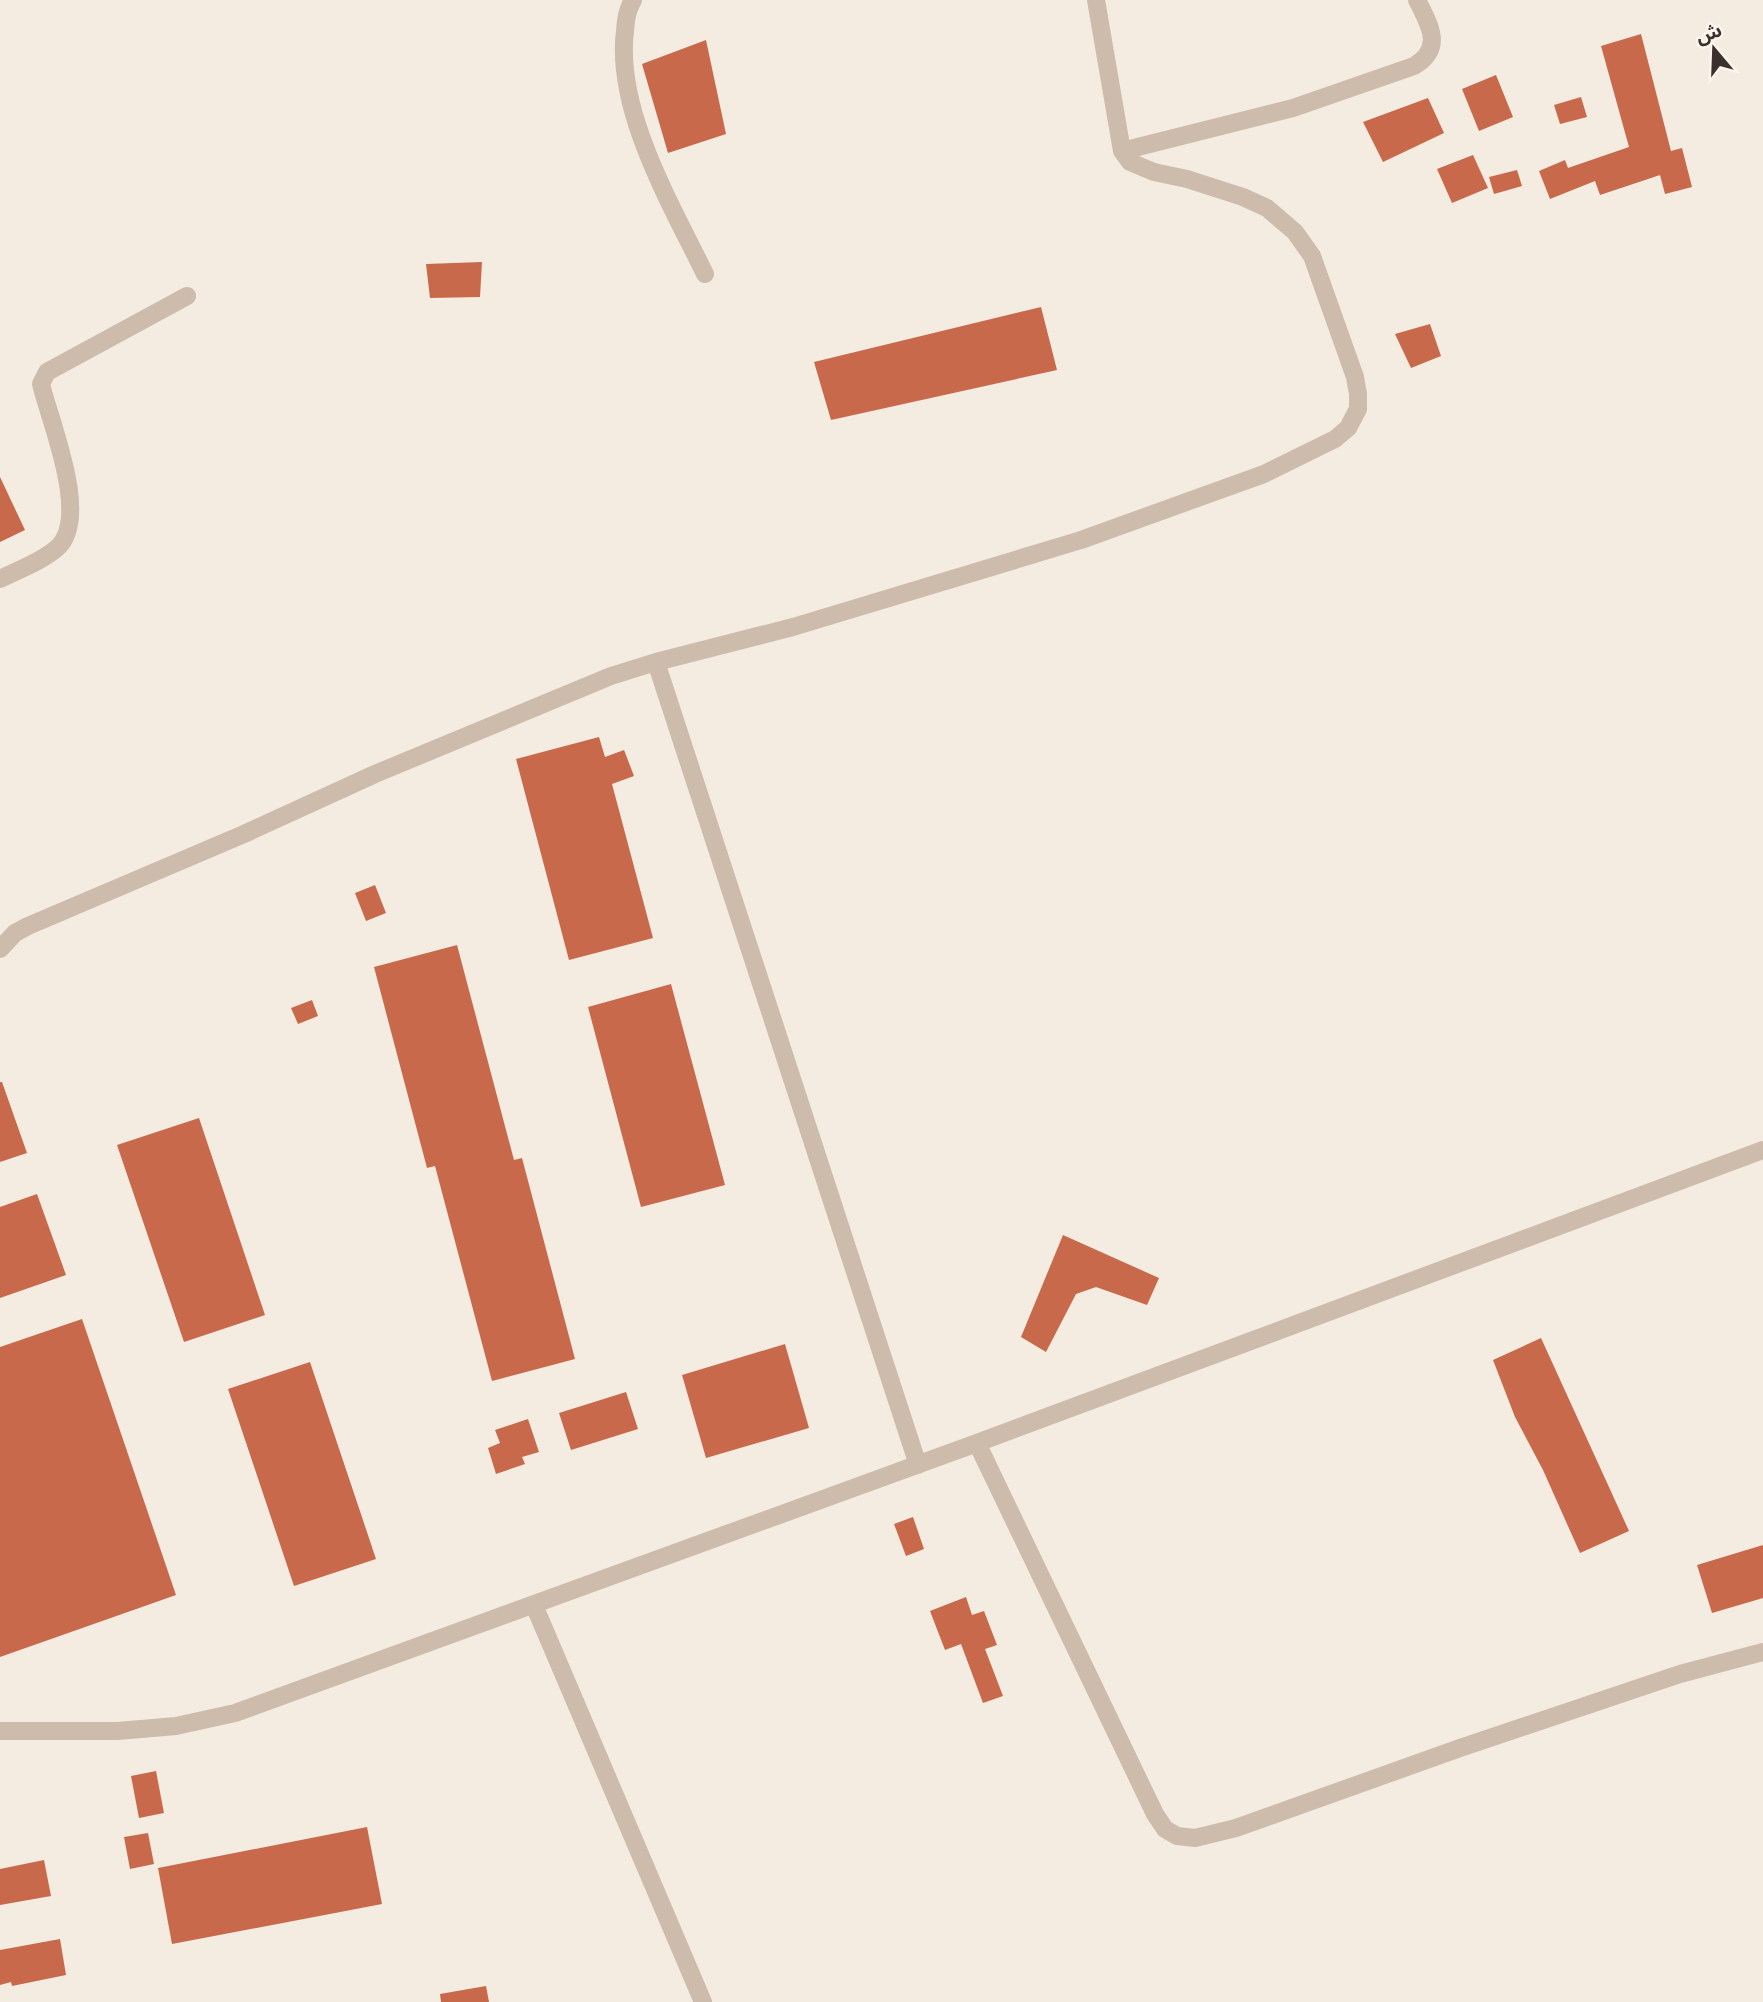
<svg xmlns="http://www.w3.org/2000/svg" width="1763" height="2002" viewBox="0 0 1763 2002" font-family="Commissioner,'Noto Sans Arabic',sans-serif">
<style>
.building{fill:#c8694b}
.lines{fill:none;stroke-linecap:round;stroke-linejoin:round}
.minor{stroke:#cdbbac;stroke-width:18}
</style>
<rect width="100%" height="100%" fill="#f4ebe1"/>
<path class="building" d="M1641,34L1671,151L1682,148L1692,187L1665,194L1660,175L1600,195L1595,181L1550,199L1539,171L1565,160L1568,168L1629,147L1601,46Z
M706,40L726,134L668,153L642,64Z
M1496,75L1513,117L1479,131L1462,89Z
M1581,97L1587,117L1560,124L1554,105Z
M1428,98L1444,133L1383,162L1363,122Z
M1473,155L1488,188L1452,203L1437,169Z
M1517,170L1522,186L1494,194L1489,177Z
M482,262L480,297L430,298L426,264Z
M1041,307L1057,370L831,420L814,362Z
M1430,324L1441,356L1411,368L1395,334Z
M0,477L25,530L0,542Z
M599,737L605,757L624,750L634,776L612,784L653,938L569,960L516,759Z
M375,885L386,913L366,921L355,893Z
M457,945L514,1160L522,1158L575,1359L492,1381L435,1166L427,1168L374,967Z
M671,984L725,1185L641,1207L588,1007Z
M312,1000L318,1016L298,1024L291,1008Z
M0,1082H2L27,1153L0,1162Z
M199,1118L265,1315L184,1342L117,1145Z
M37,1194L66,1275L0,1298V1207Z
M1063,1235L1159,1278L1147,1305L1096,1287L1076,1294L1046,1352L1021,1337Z
M82,1319L176,1595L0,1657V1347Z
M1541,1338L1629,1531L1580,1553L1543,1470L1515,1417L1493,1360Z
M785,1344L809,1428L706,1458L682,1375Z
M310,1362L376,1559L294,1586L228,1389Z
M626,1392L638,1429L571,1450L559,1413Z
M528,1419L539,1452L522,1457L525,1464L496,1474L488,1448L500,1443L495,1430Z
M913,1517L924,1549L906,1556L894,1524Z
M1763,1545V1598L1712,1613L1697,1565Z
M966,1597L972,1615L984,1611L997,1645L985,1649L1003,1696L983,1703L961,1644L945,1650L930,1611Z
M156,1771L164,1813L139,1818L131,1776Z
M367,1827L382,1904L172,1944L158,1868Z
M148,1833L154,1864L130,1869L124,1837Z
M44,1860L51,1896L0,1905V1869Z
M60,1939L66,1975L12,1986L11,1982L0,1985V1950Z
M486,1986L489,2002H441L440,1994Z"/>
<g class="lines">
<path class="minor" d="M633,0C627,10 626,19 625,31C615,110 671,204 705,274
M1122,151L1293,108L1414,66C1444,48 1430,26 1417,0
M0,579C18,570 41,562 57,548C91,518 50,422 41,384L47,372L187,296
M656,662L918,1465
M0,949L15,933L28,926L244,834L375,774L611,676L656,662L793,627L1081,540L1264,474L1335,439L1348,428L1358,409V394L1355,377L1312,256L1295,232L1267,208L1243,197L1187,179L1154,172L1130,162L1122,151L1096,0
M977,1443L1155,1814L1165,1829L1177,1836L1195,1838L1236,1828L1460,1748L1680,1674L1763,1652
M534,1605L703,2002
M0,1731H118L176,1726L235,1713L977,1443L1763,1150"/>
</g>
<g transform="translate(1714 49) rotate(341)" stroke="#fbf5ee" stroke-width="5" paint-order="stroke">
<path d="M0-5L12 26L0 18L-12 26Z" fill="#3b302b"/>
<text y="-10" font-size="19" font-weight="bold" text-anchor="middle" fill="#3b302b">ش</text>
</g>
</svg>
